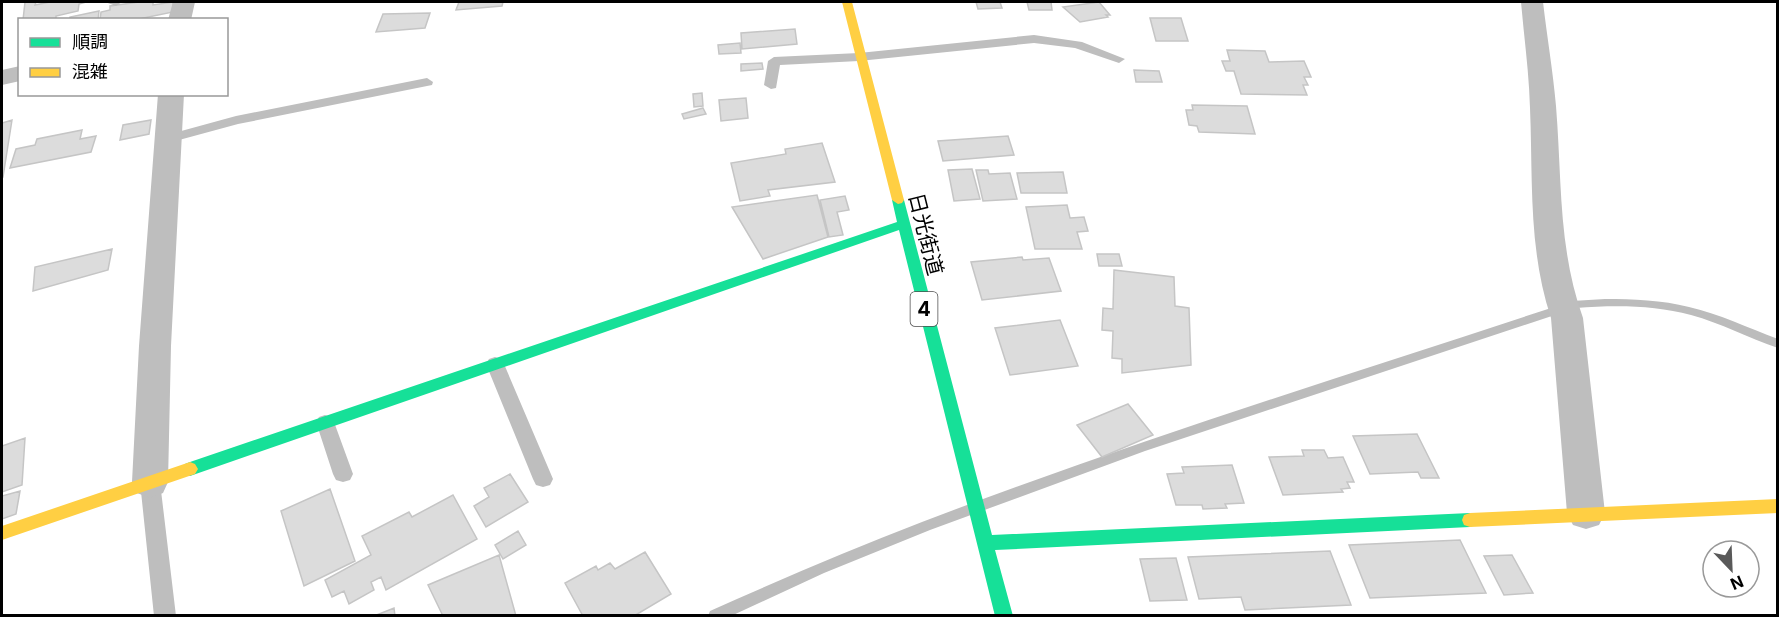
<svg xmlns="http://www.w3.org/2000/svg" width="1779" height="617" viewBox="0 0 1779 617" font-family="Inter,'Noto Sans JP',sans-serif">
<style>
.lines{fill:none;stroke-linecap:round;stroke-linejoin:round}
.stream{fill:#bcbcbc;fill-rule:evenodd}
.building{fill:#dcdcdc;stroke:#c5c5c5;stroke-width:1.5}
.lane{fill:#bebebe;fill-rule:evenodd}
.street{fill:#bebebe;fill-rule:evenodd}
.fast{fill:#16e098;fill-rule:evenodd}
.slow{fill:#ffcf43;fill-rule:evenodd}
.labels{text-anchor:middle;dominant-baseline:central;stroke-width:4.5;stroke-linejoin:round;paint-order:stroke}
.shield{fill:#fff;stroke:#4c4c4c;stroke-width:1.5}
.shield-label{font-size:20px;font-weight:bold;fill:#000}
.street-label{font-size:21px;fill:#000;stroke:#fff}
</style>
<rect width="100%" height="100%" fill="#fff"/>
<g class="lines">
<path class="stream" d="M1605,299C1633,299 1662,300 1689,307C1720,314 1748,328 1778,339V348C1748,338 1721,323 1691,315C1654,305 1615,305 1576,308L1145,451L930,530L824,573L731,616H708L710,611C780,580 851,549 922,522C1136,440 1355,373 1572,301Z"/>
</g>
<path class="building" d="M25,2H36L35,5L50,2H86L79,4L78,11L56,16V20H23Z
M139,2H153V5L173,2V12L134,20H100L101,12L110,10V6Z
M459,2H503L502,6L456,10Z
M976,2H1000L1002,8L978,9Z
M1027,2H1051L1052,10H1029Z
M1099,2L1110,15H1106L1108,17L1080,22L1063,7Z
M99,11L98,20H70V17Z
M430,13L425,28L376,32L383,14Z
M1150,18H1181L1188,41H1156Z
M795,29L797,44L742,49L741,33Z
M740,43L741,53L719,54L718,45Z
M1227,50L1265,51L1269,62L1304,61L1311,77H1304L1308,85H1303L1307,95L1241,94L1234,71H1226L1222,61H1230Z
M762,63L763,69L741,71V64Z
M1134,70L1159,71L1162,82H1136Z
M702,93L703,106L694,107L693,94Z
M746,98L748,118L721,121L719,100Z
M1192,105L1247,106L1255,134L1199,132L1197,126L1189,125L1186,110H1193Z
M703,108L706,114L684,119L682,114Z
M12,120L3,177H2V123Z
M151,120L149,134L120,140L123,125Z
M82,130L80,139L96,136L91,152L10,168L16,149L35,145L37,139Z
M1008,136L1014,155L943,161L938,141Z
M822,143L835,182L768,190L770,196L740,201L731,163L786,154L785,149Z
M972,169L980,199L954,201L948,170Z
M976,170H988L989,174L1010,173L1017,199L983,201Z
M1063,172L1067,193H1021L1017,173Z
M817,195L828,237L763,259L732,207Z
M845,196L849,210L837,212L843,235L829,237L820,200Z
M1067,205L1070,218L1084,217L1088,231L1077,232L1082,249H1035L1026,207Z
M112,249L108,270L33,291L35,267Z
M1097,254H1119L1122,266H1099Z
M1022,257L1023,260L1049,258L1061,291L982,300L971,262Z
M1114,270L1174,277L1175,306L1189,308L1191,365L1122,373V359L1112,358L1113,331L1102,330L1103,308L1113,309Z
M1060,320L1078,366L1010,375L995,328Z
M1128,404L1153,435L1102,457L1077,425Z
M1417,434L1439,478H1421L1418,472L1370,474L1353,436Z
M25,438L22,485L2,492V446Z
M1302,450H1324L1328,458L1343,457L1354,482H1347L1350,488L1341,489L1343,492L1283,495L1269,457L1304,456Z
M1232,465L1244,503L1225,504L1227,508L1203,509L1202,505H1176L1167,474L1184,473L1182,467Z
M510,474L528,502L486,527L474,506L489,497L484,488Z
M330,489L355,561L304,586L281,511Z
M20,491L16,514L2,519V496Z
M453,495L477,539L386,590L381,577L371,582L374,590L349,604L344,591L332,597L325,580L371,555L362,536L409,512L412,517Z
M518,531L526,545L503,559L495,545Z
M1460,540L1486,593L1370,598L1349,545Z
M1330,551L1351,605L1245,610L1241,597L1199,599L1188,557Z
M645,552L671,594L634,616H583L565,583L596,566L598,570L610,563L615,569Z
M499,555L516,616H443L428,585Z
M1512,555L1533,593L1504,595L1484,556Z
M1176,558L1187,600L1150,601L1140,559Z
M394,608L395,616H374Z"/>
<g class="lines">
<path class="lane" d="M105,2H122L116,6Z
M1034,35L1082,42L1125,59L1119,63L1075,48L1034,43L859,61L780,65L776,88L771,89L764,85L768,61L774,57L859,53Z
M427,78L433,82L432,85L238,124L168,143L161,139L163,136L236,116Z
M495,357L501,359L504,364L553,479L550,485L543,487L536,485L533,479L486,364L489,359Z
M325,415L331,417L334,422L353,474L350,480L343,482L336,480L333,474L316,422L319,417Z
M150,474L157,476L160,482L176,616H154L140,482L143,476Z"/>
<path class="street" d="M173,2H195L191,20H168Z
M1521,2H1543C1547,37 1553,71 1556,106C1562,179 1558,249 1583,318L1605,513L1599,525L1586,529L1573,525L1567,513L1551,318C1528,249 1533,179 1530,108C1529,72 1524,37 1521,2Z
M20,66V81L2,85V70Z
M158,94H184L171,346L168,482L163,493L150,498L137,493L132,482L139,346Z"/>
<path class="fast" d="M898,196L904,200L992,535L1470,513L1476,515L1478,520L1476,525L1470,527L995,550L1013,616H995L899,230L190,476L185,474L182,469L185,464L190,462L897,222L892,200Z"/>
<path class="slow" d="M842,2H852L904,200L902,203L898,204L892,200Z
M190,462L195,464L198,469L195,474L2,540V526Z
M1778,499V513L1470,527L1464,525L1462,520L1464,515L1470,513Z"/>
</g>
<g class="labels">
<rect class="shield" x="910.5" y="292" width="27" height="34" rx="4.5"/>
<g class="shield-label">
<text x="924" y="309">4</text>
</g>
<g class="street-label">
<text transform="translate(926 234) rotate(76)">日光街道</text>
</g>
</g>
<rect width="1779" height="617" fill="none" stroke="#000000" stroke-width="6"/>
<rect x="18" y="18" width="210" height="78" fill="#ffffff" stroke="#999999" stroke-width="1.5"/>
<rect x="30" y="38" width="30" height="9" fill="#16e098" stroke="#999999" stroke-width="1.5"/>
<text x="72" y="48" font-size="18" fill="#000000">順調</text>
<rect x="30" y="68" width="30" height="9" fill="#ffcf43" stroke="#999999" stroke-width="1.5"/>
<text x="72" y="78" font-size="18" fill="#000000">混雑</text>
<g transform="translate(1731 569) rotate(157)"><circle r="28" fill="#ffffff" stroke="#999999" stroke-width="1.5"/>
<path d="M0-4.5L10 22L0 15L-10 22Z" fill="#595959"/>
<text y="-9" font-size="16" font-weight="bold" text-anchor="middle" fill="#000000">N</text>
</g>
</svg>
